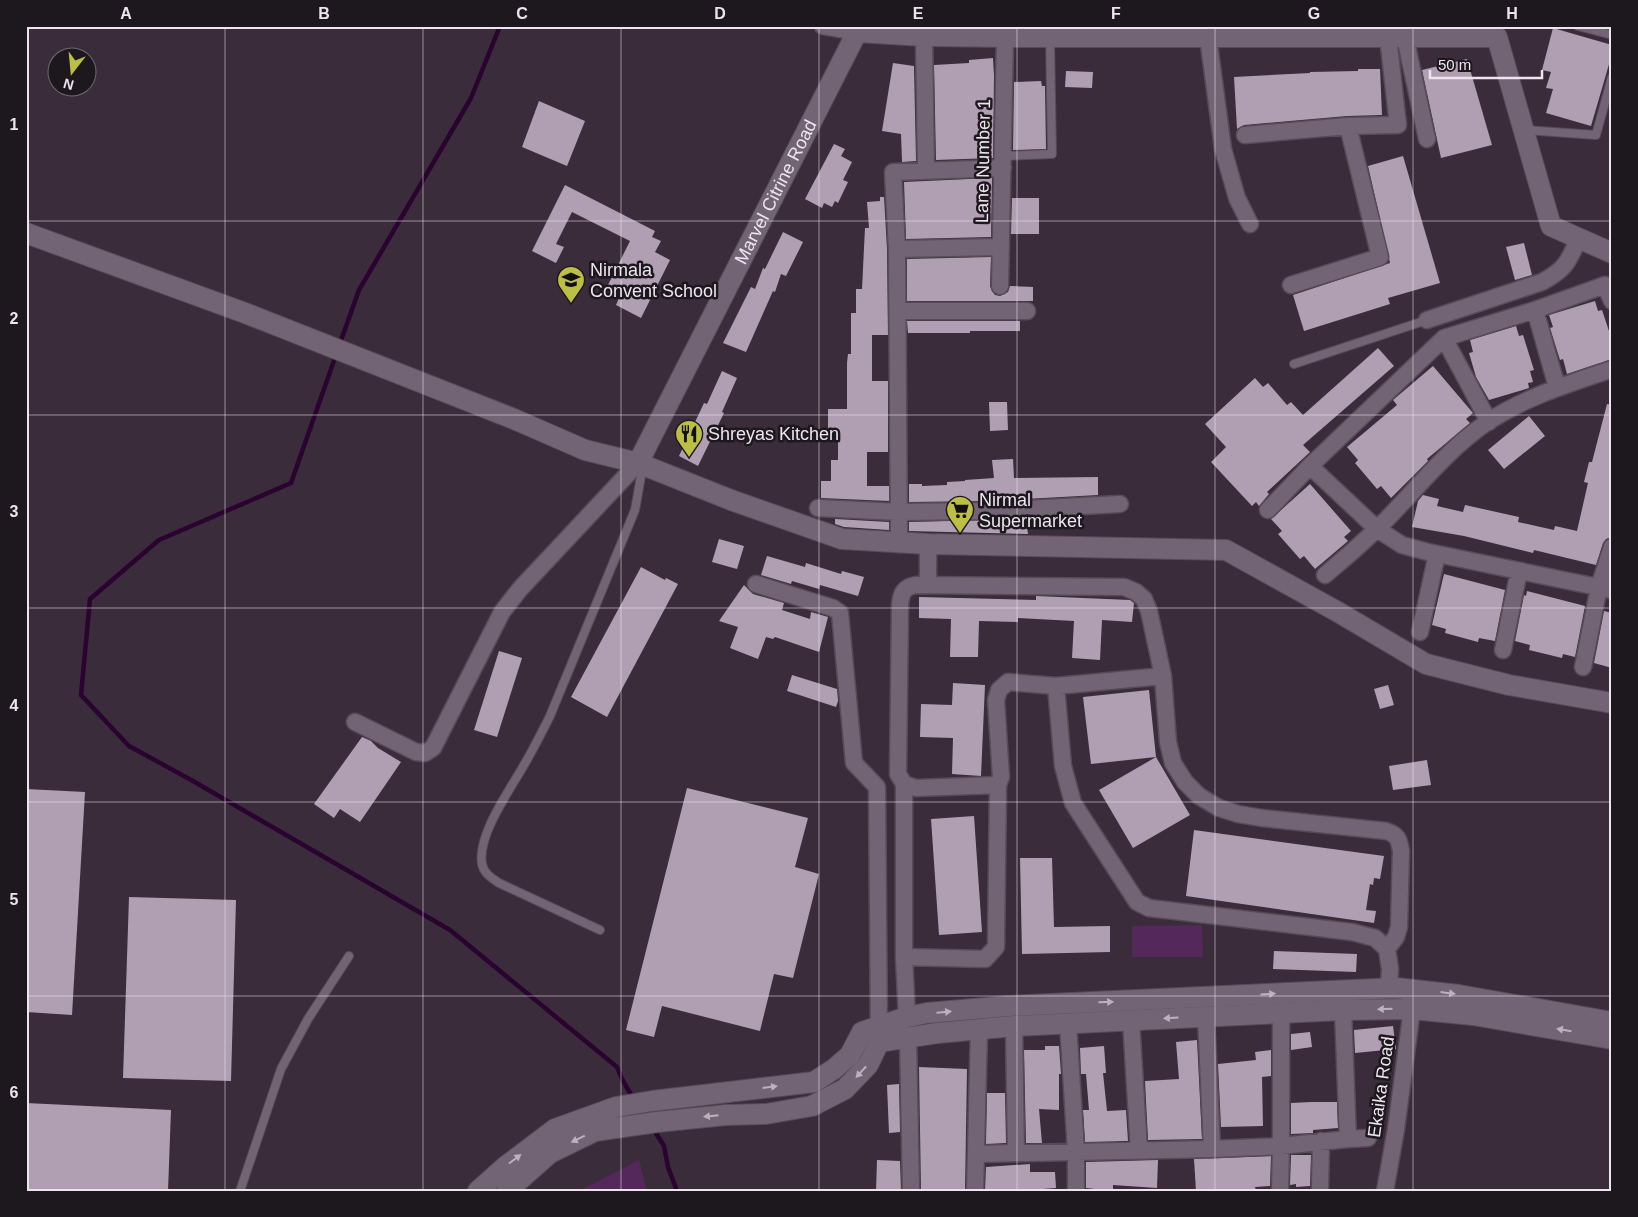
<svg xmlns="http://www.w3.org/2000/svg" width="1638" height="1217" viewBox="0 0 1638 1217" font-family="Helvetica,sans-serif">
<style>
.green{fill:#54285a}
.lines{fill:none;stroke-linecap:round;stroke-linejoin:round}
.stream{stroke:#2b0330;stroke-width:4.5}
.building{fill:#b09fb2}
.service-casing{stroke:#564b57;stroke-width:10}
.minor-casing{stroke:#564b57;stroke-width:19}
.tertiary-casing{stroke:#564b57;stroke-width:22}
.service{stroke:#736475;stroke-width:8}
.minor{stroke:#736475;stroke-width:16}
.tertiary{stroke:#736475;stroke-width:20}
.oneway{fill:#bcb1be}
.grid{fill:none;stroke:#ede5ee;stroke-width:1;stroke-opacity:0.55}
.labels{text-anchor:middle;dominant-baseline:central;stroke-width:5;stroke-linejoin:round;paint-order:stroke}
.street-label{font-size:18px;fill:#ede5ee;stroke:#1d171e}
.poi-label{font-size:18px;fill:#ede5ee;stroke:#1d171e;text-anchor:start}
.neatline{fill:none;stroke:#ede5ee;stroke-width:2}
.grid-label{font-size:16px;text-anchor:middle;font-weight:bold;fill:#ede5ee}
</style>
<rect width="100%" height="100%" fill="#3a2c3b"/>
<path class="green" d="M1202,925L1203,957H1132V926Z
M639,1160L647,1191H579Z"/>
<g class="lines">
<path class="stream" d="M339,346L359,290L471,98L500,26
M336,355L291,483L159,540L90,599L81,695L129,746L193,781L450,930L617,1067L622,1079L633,1098
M652,1127L664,1146L668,1167L677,1191"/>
</g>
<path class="building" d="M1553,28L1612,45V54L1591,126L1546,113L1553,89L1546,88L1551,72L1542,70Z
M993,58L994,75L993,158L936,160L934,65L969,63V60Z
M1467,59L1492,145L1441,158L1422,70Z
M893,63L914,66L916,161L902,162L901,134L882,131Z
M1358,69H1380L1382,115L1347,116L1244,125L1237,129L1234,77L1310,73V72L1358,71Z
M1066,71L1093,72L1092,88L1065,87Z
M1041,81L1042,86H1045L1046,149L1013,150L1014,82Z
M539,101L585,121L567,166L522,147Z
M834,144L845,149L841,156L852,162L843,180L848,182L838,203L835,201L832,207L824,203L822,208L805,199Z
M1403,156L1440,283L1388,298L1390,304L1304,331L1293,295L1390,263L1368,166Z
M992,178L991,237L906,239L904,182Z
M565,185L655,231L652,237L661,241L655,252L670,260L641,318L616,305L619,298L605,291L630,241L572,212L556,244L564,247L556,263L532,251Z
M880,197H884L887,249L888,335H872V381H888V452H867V486H889V501L821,498V481H831V460H838V433H828V409H847V363L848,354H851V313H856V289H862L865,228H869L867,202L880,201Z
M1012,198H1039V234H1011Z
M783,232L803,242L786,276L781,274L775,292L773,291L746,352L723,343L751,287L755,289L763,268L765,269Z
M1524,243L1532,275L1515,280L1506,247Z
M991,257L990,286L992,291L995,295L1000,296L1008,292L1010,286L1033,287V301H907V259Z
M1595,301L1598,311L1602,310L1612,340V359L1567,374L1563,359L1560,360L1550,328L1553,327L1549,315Z
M907,321H1020V331H970V333H908Z
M1516,326L1519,336L1523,335L1534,370L1530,371L1533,382L1528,383L1529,388L1489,400L1476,377L1469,353L1473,352L1470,340Z
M1378,348L1394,366L1303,445L1310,452L1267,492L1269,494L1259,506L1256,502L1252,506L1211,462L1226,447L1205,424L1255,378L1263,387L1268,383L1287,405L1291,402L1303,415Z
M1433,366L1473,413L1466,419L1470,423L1427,459L1428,461L1391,498L1381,486L1377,489L1355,463L1358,460L1347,447L1397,405L1393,400Z
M722,371L737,378L722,412L724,413L698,466L679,456L704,403L707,404Z
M989,402H1007L1008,430L990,431Z
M1607,404L1612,405V537L1606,539L1603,543L1596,565L1534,550L1533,553L1464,536L1412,527L1418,501L1423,495L1439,499L1437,506L1463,512L1465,505L1519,517L1518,522L1554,530L1555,526L1577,531L1588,483L1584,482L1589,462H1592Z
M1529,416L1545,436L1504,469L1488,450Z
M1013,459L1014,478L1098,477V495L987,501L909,502V484H922V486L947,485V482L965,481V480L994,478L992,460Z
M1310,484L1351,531L1344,537L1348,541L1315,569L1304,556L1300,559L1278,534L1282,531L1271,519Z
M835,519L889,522V530L844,527L835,524Z
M1026,519L1028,534L909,531V522Z
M719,539L744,546L737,569L712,562Z
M767,556L805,567L806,563L841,574L842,571L864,577L858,596L820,585L819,589L792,581L791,584L761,575Z
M641,567L665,580L666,578L678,584L607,717L571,697Z
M1444,574L1505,590L1495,641L1479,638L1478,642L1445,633L1446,629L1432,625Z
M744,585L753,594L784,603L782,610L810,619L811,612L828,617L819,652L775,637L773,639L766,637L758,659L730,648L738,627L719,621Z
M1527,591L1585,606L1575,657L1563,654L1562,658L1529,650L1530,645L1515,641L1524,595L1526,596Z
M1036,596L1130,600L1134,603L1132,622L1102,620L1100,660L1072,658L1074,621L1018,618V622L979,621L978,657H950L951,619L919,618V597L1036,600Z
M1604,611L1612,613V668L1594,663Z
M499,651L522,658L497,737L474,730Z
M792,675L837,689L838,701L836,707L787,691Z
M953,683L985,685L981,776L952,774L953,738L920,737L921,704L952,705Z
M1388,685L1394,705L1380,709L1374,689Z
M1149,690L1156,757L1091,764L1083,697Z
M362,737L371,741L378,748L401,762L360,822L340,809L334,818L314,804Z
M1156,757L1190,815L1133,848L1099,790Z
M1427,760L1431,785L1393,790L1389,766Z
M687,788L808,818L795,867L819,874L793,978L774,974L760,1031L662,1006L654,1037L626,1030Z
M26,789L85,792L72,1015L26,1012Z
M974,816L982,932L939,935L931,819Z
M1194,830L1384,856L1380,879L1374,878L1373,885L1370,884L1366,910L1376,911L1374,923L1186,896Z
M1020,858H1052L1054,927L1110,926V952L1022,954Z
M129,897L236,900L231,1081L123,1078Z
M1274,951L1357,954L1356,972L1273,969Z
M1393,1026L1396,1049L1355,1053L1354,1030Z
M1310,1032L1312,1047L1291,1050V1034Z
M1197,1040L1202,1139L1148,1140L1145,1081L1179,1079L1176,1042Z
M1045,1046H1059L1061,1074H1059V1110L1039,1109L1042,1143H1026L1024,1050H1045Z
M1104,1046L1106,1073H1103L1107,1111L1126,1110L1128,1141L1085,1142L1083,1110H1089L1086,1074H1081L1080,1048Z
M1271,1050V1076L1262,1077L1263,1126L1221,1127L1218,1064L1256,1060L1255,1052Z
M919,1067L967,1069L965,1191H921Z
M899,1084L900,1132L889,1133L887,1085Z
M987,1093H1005L1006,1143L986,1144Z
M1311,1102H1337L1338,1128L1313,1130V1133L1291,1134V1103Z
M26,1103L171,1110L168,1191H26Z
M1291,1155H1311L1310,1186L1296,1187V1184L1290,1185Z
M1271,1156L1270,1186L1255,1187L1256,1190L1196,1191L1194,1159Z
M877,1160L900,1161L901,1191H876Z
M1158,1160L1157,1188L1113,1185V1191L1086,1188V1162Z
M1030,1164V1172H1055L1056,1188L1016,1191H985L986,1167Z"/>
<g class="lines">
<defs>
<path id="service" d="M1578,26L1612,35
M1525,130L1596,135L1612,77
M1003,156L1052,154L1050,37
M1294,364L1427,320
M600,930L499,883C492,878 484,874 482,864C477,836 508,793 521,770C532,752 541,734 550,716L635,510L641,476L636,467
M240,1191L281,1069L308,1019L349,956"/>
<path id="minor" d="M823,26L857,32
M924,36L926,170
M1208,37L1223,149L1237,198L1250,224
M1405,37L1427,139
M1245,135L1348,126
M897,249L1001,247
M1291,285L1380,257L1348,126L1398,125L1388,37
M1000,286L1005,37
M1535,310L1605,285L1612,301
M898,311H1027
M1427,320L1542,282C1566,269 1568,262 1579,238
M1444,338L1489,422
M1310,466L1377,529L1402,545L1428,552L1612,590
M818,508L899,512L987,511L1120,504
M1268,510L1310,466L1444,338L1535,310L1557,387
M899,544L897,249L893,172L1003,168
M928,544V585
M1325,575C1343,560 1360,545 1377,529C1413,494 1444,452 1486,423C1525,397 1568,384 1612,369
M756,584L833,608L840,613L854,763L877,787L879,1037
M1420,632L1437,554
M1503,650L1519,571
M1583,667L1599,587L1612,547
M1056,686L1163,676
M355,722L416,752L425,753L433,748L502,612L520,589L638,463
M904,784L916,788L998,785L1001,777L996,700L999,690L1008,682L1056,686L1063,766L1073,803L1137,902L1149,908L1352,932L1375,938L1387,949L1390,969L1389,988
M904,957L985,959L996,947L998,785
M1343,1010L1348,1139
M1206,1016L1212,1149
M907,1017L904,957V784L898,774L900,605C901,593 904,587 916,585L1124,587L1136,592L1144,599L1149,611L1163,676L1168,742L1173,763L1185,782L1199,796L1219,808L1238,814L1262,818L1386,831C1398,835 1399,839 1401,851L1399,927L1396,937L1387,949
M1131,1020L1139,1151
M1068,1023L1076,1152V1191
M1014,1026L1016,1153
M908,1037L911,1191
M976,1154L1212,1149L1281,1146L1348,1139L1368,1138
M1320,1188L1321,1141
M975,1191L979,1029
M1280,1191L1281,1146V1013
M1385,1191L1396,1129L1412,1009L1411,997"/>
<g id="tertiary">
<path d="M26,233L245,313L514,419L585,450L638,463L731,500L842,539L928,544L1226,550L1338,612L1426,664L1509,685L1612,703"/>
<path id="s1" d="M638,463L857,32L924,36L1010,37H1497L1551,226L1612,253"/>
<path d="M478,1191L506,1166L555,1129L616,1107L652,1101L814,1082L834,1069L850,1055L862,1032L907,1017L927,1013L1008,1006L1396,988L1459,995L1612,1022"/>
<path d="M507,1191L550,1153L595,1131L657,1122L726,1115L766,1114L812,1106L845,1089L868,1065L879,1042L938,1033L1014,1026L1343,1010L1412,1009L1473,1015L1612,1039"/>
</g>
</defs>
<use href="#service" class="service-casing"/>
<use href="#minor" class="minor-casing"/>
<use href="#tertiary" class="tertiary-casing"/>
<use href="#service" class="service"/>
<use href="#minor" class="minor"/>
<use href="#tertiary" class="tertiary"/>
</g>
<defs><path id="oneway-solid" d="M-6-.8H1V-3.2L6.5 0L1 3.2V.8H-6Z" transform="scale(1.25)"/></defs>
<g class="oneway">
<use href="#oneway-solid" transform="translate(1448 993) rotate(7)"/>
<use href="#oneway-solid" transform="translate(1268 994) rotate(-3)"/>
<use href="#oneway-solid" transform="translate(1106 1002) rotate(-2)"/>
<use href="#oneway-solid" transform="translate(1385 1009) rotate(179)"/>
<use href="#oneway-solid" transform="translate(944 1012) rotate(-5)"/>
<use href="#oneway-solid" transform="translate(1171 1018) rotate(177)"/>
<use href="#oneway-solid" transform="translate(1564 1030) rotate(-170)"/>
<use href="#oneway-solid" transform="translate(861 1072) rotate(133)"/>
<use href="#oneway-solid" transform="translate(770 1087) rotate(-7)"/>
<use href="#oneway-solid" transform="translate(711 1116) rotate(174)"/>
<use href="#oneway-solid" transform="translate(578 1139) rotate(154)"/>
<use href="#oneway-solid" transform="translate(515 1159) rotate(-37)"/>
</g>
<path class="grid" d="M225,26V1191M423,26V1191M621,26V1191M819,26V1191M1017,26V1191M1215,26V1191M1413,26V1191M26,221H1612M26,415H1612M26,608H1612M26,802H1612M26,996H1612"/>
<defs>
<symbol id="school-pin" viewBox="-11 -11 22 30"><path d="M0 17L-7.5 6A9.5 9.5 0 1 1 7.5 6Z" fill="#bcbf44" stroke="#1d171e"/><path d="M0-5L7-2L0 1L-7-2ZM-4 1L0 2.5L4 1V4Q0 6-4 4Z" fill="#111"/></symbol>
<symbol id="restaurant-pin" viewBox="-11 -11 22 30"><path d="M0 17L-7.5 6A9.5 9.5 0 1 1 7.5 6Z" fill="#bcbf44" stroke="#1d171e"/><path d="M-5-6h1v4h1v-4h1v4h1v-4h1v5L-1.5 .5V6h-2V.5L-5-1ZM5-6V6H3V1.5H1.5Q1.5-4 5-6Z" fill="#111"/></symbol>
<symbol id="supermarket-pin" viewBox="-11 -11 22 30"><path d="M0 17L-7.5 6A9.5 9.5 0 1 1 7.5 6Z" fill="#bcbf44" stroke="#1d171e"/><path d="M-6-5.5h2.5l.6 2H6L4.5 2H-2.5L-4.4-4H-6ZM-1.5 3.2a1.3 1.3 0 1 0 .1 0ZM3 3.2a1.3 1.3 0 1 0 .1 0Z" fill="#111"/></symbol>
</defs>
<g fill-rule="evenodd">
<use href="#school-pin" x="555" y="264" width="32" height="43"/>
<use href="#restaurant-pin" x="673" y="418" width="32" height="43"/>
<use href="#supermarket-pin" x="944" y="494" width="32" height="43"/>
</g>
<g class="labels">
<g class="street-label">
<text transform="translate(983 161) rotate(-89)">Lane Number 1</text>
<text stroke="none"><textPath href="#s1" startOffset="304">Marvel Citrine Road</textPath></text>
<text transform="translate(1381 1087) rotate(-82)">Ekaika Road</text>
</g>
<g class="poi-label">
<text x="590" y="270">Nirmala<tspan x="590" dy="21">Convent School</tspan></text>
<text x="708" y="434">Shreyas Kitchen</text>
<text x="979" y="500">Nirmal<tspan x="979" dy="21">Supermarket</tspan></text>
</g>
</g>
<rect width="1638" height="1217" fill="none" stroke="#1d171e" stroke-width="55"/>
<g transform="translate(72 72) rotate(196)"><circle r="24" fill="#1d171e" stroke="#706971"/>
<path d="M0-4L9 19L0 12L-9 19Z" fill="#bcbf44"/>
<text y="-8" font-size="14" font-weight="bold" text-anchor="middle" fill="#ede5ee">N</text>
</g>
<path d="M1430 70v8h112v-8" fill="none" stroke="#ede5ee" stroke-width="2.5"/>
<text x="1438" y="70" font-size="15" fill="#ede5ee" stroke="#1d171e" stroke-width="4" paint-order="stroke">50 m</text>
<rect x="28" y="28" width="1582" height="1162" class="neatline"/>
<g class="grid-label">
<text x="126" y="19">A</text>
<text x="324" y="19">B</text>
<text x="522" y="19">C</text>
<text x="720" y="19">D</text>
<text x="918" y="19">E</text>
<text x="1116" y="19">F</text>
<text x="1314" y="19">G</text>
<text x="1512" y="19">H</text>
<text x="14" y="130">1</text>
<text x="14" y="324">2</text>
<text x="14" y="517">3</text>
<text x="14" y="711">4</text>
<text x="14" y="905">5</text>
<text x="14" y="1098">6</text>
</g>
</svg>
